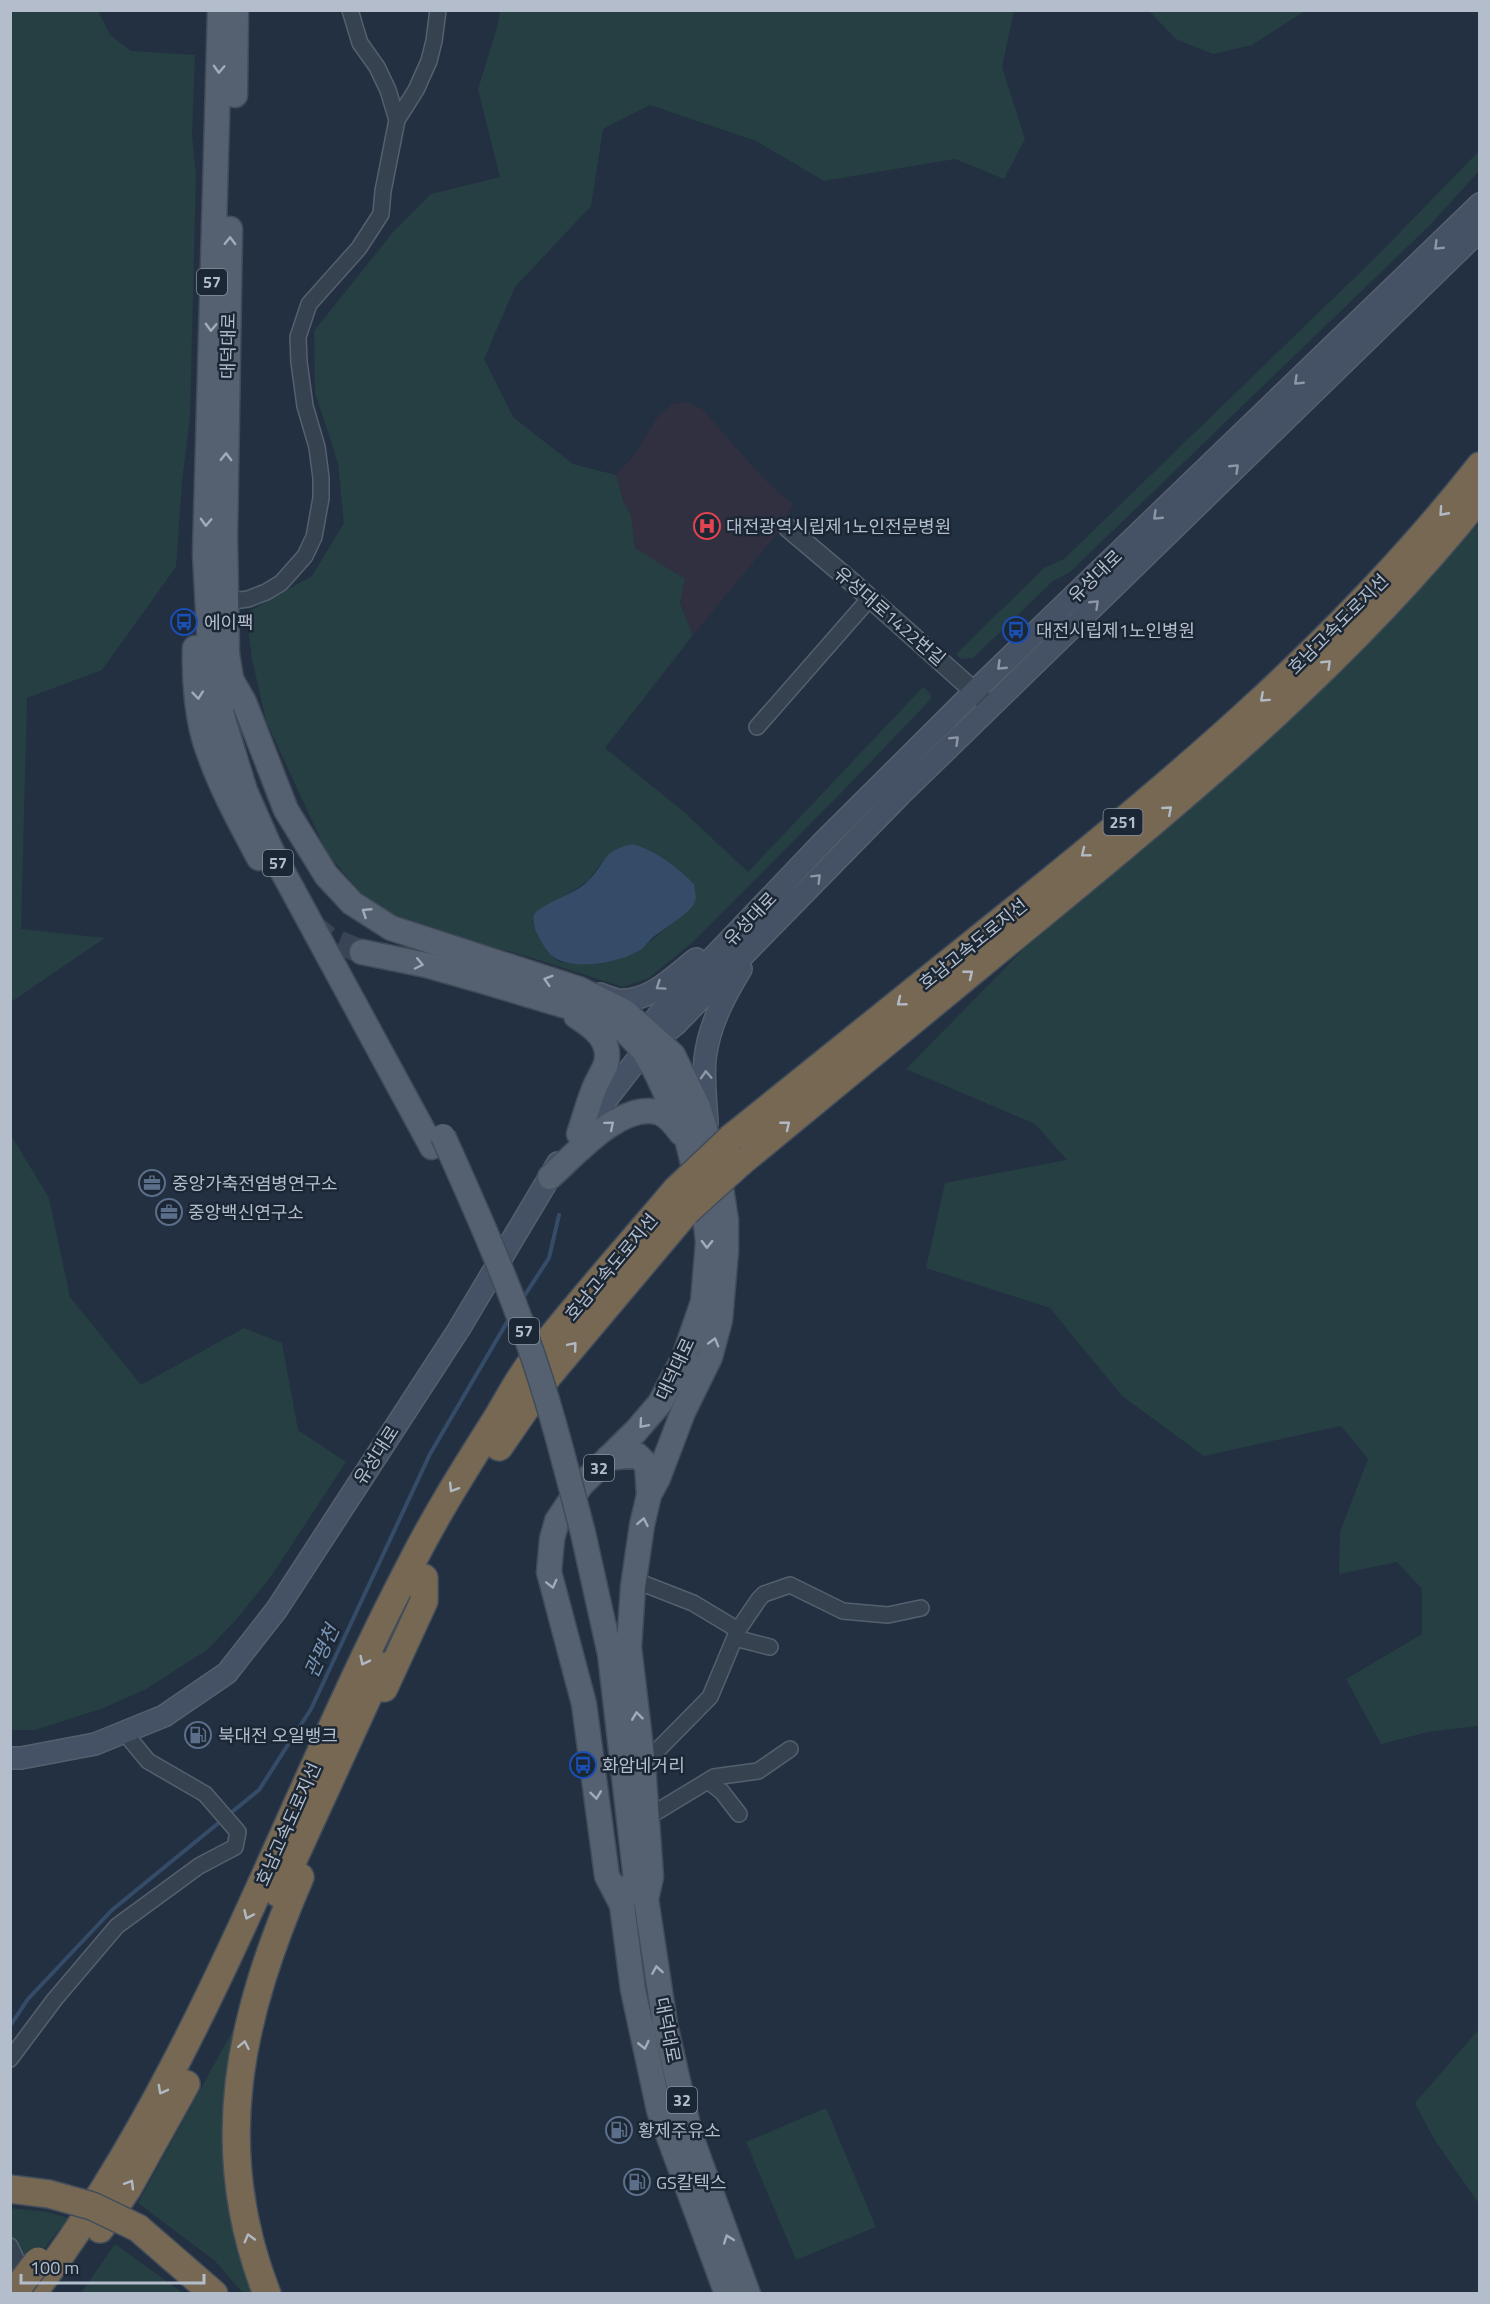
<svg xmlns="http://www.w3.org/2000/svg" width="1490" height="2304" viewBox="0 0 1490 2304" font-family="'Titillium Web','Noto Sans KR',sans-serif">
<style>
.medical{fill:#313041}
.green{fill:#253f42;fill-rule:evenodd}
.water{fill:#354c69}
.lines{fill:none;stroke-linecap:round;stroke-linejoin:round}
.stream{stroke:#354c69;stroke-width:4}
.primary-tunnel{stroke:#394556;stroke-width:24;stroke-dasharray:24 12;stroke-linecap:butt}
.minor-casing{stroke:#55606e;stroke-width:18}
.tertiary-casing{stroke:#55606e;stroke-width:21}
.secondary-casing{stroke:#55606e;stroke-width:24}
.primary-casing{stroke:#414b59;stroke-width:27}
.motorway-casing{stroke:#424d5b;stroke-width:30}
.minor{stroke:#374250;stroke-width:15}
.tertiary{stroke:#374250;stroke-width:18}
.secondary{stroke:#455164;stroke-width:21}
.primary{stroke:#556170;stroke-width:24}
.motorway{stroke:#776854;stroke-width:27}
.primary-bridge-casing{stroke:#414b59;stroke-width:27;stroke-linecap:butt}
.motorway-bridge-casing{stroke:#424d5b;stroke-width:30;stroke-linecap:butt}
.primary-bridge{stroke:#556170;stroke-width:24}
.motorway-bridge{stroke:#776854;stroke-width:27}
.oneway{stroke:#a1abb9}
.oneway2{stroke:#8d97a7}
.oneway3{stroke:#b1b9c5}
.labels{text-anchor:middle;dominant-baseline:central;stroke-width:5;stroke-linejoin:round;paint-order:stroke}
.shield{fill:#1c2735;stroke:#86909e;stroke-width:1.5}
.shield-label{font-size:16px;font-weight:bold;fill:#b4bdcb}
.street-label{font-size:18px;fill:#b4bdcb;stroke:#1c2735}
.poi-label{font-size:18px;fill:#b4bdcb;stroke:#1c2735;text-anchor:start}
.water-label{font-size:20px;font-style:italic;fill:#7994b4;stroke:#1c2735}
</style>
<rect width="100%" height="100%" fill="#233041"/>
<path class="medical" d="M687,402L702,409L764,479L793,505L775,536L693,635L680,602L685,580L635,548L631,516L624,503L616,475L636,453L656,419L672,404Z"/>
<path class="green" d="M11,10L98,11L110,35L131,51L195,55L192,136L196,174L190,417L182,482L176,567L102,670L27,698L21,929L105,938L11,1002Z
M500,11H1014L1002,67L1025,139L1004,179L955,159L824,181L756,141L650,105L603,129L591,206L515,287L484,359L513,417L573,464L616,475L624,503L631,515L635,548L685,579L680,603L693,635L605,748L683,811L748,872L923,687L931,694V699L841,793L694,941L649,978L623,987L526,956L416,926L391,914L360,892L327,853L266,721L252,659L246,613L312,576L344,523L338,463L315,393L314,331L393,232L431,194L500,177L478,89L497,28ZM633,844C657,851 677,867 694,884L693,906L642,948L617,959L588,964L559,962L547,952L532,922L566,895L588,881L603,860Z
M1149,11H1305L1252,45L1213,54L1176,39Z
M1479,151V171L1431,224L1070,572L1053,581L973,658L961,659L956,654L1044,568L1064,559L1375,258Z
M1479,523V1729L1478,1726L1428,1732L1381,1744L1346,1679L1422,1634V1589L1397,1562L1339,1574L1340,1532L1368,1459L1341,1426L1204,1456L1122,1396L1050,1308L926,1268L945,1183L1067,1160L1035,1124L906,1069L1058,914L1154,838L1245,760L1362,648Z
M11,1135L49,1198L70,1297L141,1385L244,1328L282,1343L298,1430L346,1462L272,1575L235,1621L207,1650L146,1689L101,1709L35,1730H10Z
M244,2010L231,2086L261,2293H243L215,2261L138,2203Z
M1479,2029V2204L1434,2139L1415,2103Z
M826,2108L876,2227L796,2260L746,2142Z
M10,2208L48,2212L68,2218L26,2272L11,2236Z
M115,2244L183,2293H81Z"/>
<path class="water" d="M633,844C657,851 677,867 694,884L696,898L693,906C681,919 666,927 652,938C649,941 646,945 643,948C621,964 560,975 545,948C539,937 531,926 534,914C550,899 572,896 587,882C607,863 600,851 633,844Z"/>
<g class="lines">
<path class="stream" d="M523,1298L549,1258L559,1215
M227,1816L259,1790L311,1709L430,1454L510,1317
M10,2026L28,1999L112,1910L221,1821"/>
<path class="primary-tunnel" d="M309,923L328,938L362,952"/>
<defs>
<path id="minor" d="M350,10L360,43L377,67L388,90L397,120
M225,602L248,599L266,592L281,583L305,556L314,537L321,498V478L317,447L305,406L299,362L298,337L309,304L359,248L381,214L383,191L397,120L416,90L429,61L434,41L438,10
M757,727L870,598
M634,1580L693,1603L738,1630
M735,1638L770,1647
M643,1765L710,1697L738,1630L759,1599L764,1594L790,1585L843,1611L888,1615L921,1608
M708,1781L722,1792L739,1814
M648,1817L714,1777L758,1771L790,1749
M10,2059L55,1999L117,1926L199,1866L235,1847L238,1832L205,1794L148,1761L124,1732
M10,2246L27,2282"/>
<path id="tertiary" d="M788,528L853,583L985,701"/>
<path id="secondary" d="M1480,204L975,691L824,841L661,1012L654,1021L653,1037L665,1033L675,1025L900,795L1480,230
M600,994C605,996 612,999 618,1000C649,1003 674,976 696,959
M707,1124C706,1103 703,1080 705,1059C709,1025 724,997 741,969
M584,1128L644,1051
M10,1758H21L95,1744L164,1716L227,1673L277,1609L459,1329L558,1163"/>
<path id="primary" d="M220,10L205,554L211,666L223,719L245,791L271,850L432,1147
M235,95L236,10
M230,229L225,537L227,654L234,697
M195,648C194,680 197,723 209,753C222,790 241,824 259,858
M232,681L244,702L286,810L326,875L352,903L391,928L579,989L625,1012L673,1055L698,1107L719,1175L726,1220V1251L720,1320L710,1357L683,1412L658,1478L649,1495L642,1525L633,1587L629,1647L643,1765L651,1877L646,1899
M362,952L426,965L479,980L586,1012L620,1026L644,1051L656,1072L687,1139L704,1207L708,1242L703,1302L684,1357L660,1403L636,1431L581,1485L557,1521L552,1539L549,1572L584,1704L607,1876L622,1905
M576,1016C593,1027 612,1040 606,1064C603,1072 597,1081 594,1089C588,1104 584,1119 579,1134
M550,1177C576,1154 620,1103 657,1112C666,1114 675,1125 681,1133
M608,1458L637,1455L647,1465L649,1495
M583,1533L610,1654L636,1880L646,1899L665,2024L690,2134L748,2294
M624,1888L622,1905L633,1990L659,2110L727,2294"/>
<path id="motorway" d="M731,1138C823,1064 915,990 1007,916C1177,780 1345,638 1480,466
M741,1162C843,1078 944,995 1046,911C1201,784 1355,654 1480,497
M499,1447L548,1376L686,1212
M384,1688L424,1601V1578
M278,1893L382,1666
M138,2228L214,2294
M100,2229L128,2188L186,2084
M32,2294C199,2075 283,1810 409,1568C435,1516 466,1467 497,1418C509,1398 520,1376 535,1358C580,1300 629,1246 676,1190
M267,2294C209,2146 240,2017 300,1877"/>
</defs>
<use href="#minor" class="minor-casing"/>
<use href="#tertiary" class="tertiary-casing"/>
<use href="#secondary" class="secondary-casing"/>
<use href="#primary" class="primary-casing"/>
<use href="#motorway" class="motorway-casing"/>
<use href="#minor" class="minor"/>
<use href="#tertiary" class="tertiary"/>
<use href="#secondary" class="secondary"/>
<use href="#primary" class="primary"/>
<use href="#motorway" class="motorway"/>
<defs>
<path id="primary-bridge" d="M443,1136C473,1203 503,1270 527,1339C550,1403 566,1468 583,1533"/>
<path id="motorway-bridge" d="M676,1190L731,1138
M686,1212L741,1162
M10,2189L49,2194L92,2206L138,2228
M13,2294L38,2261"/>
</defs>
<use href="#primary-bridge" class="primary-bridge-casing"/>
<use href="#motorway-bridge" class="motorway-bridge-casing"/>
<use href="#primary-bridge" class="primary-bridge"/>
<use href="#motorway-bridge" class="motorway-bridge"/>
</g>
<defs><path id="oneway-chevron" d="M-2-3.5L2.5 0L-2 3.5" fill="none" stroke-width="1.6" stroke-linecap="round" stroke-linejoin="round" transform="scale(1.5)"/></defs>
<g class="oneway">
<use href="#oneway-chevron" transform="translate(219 69) rotate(92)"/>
<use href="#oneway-chevron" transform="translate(230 241) rotate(-89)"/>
<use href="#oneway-chevron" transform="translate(211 327) rotate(92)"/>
<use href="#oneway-chevron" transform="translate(226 457) rotate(-89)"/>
<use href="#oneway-chevron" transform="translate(206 522) rotate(92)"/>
<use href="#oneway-chevron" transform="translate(198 695) rotate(84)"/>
<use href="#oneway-chevron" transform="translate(366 912) rotate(-147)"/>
<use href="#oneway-chevron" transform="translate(419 964) rotate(12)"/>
<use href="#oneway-chevron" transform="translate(548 980) rotate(-163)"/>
<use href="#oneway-chevron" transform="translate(610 1125) rotate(-40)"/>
<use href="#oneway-chevron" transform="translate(707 1244) rotate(91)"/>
<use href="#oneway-chevron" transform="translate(714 1342) rotate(-74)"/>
<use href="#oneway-chevron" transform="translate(643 1424) rotate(131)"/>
<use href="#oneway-chevron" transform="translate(643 1522) rotate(-79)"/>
<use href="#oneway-chevron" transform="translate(552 1584) rotate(76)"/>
<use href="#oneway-chevron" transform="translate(637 1716) rotate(-97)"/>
<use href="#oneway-chevron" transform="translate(596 1795) rotate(83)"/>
<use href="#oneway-chevron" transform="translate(657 1970) rotate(-99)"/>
<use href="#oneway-chevron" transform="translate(644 2045) rotate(77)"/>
<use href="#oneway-chevron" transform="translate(728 2239) rotate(-110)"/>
</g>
<g class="oneway2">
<use href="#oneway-chevron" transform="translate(1438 246) rotate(136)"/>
<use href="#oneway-chevron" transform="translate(1298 381) rotate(136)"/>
<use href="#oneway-chevron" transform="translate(1235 468) rotate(-44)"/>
<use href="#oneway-chevron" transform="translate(1157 516) rotate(136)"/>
<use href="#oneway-chevron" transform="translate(1095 604) rotate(-44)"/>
<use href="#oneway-chevron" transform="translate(1001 666) rotate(136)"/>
<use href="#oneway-chevron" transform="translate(955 740) rotate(-44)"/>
<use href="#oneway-chevron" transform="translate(817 878) rotate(-45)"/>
<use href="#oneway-chevron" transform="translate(660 986) rotate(146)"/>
<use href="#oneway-chevron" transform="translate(706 1075) rotate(-93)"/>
</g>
<g class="oneway3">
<use href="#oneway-chevron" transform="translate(1443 512) rotate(132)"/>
<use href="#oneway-chevron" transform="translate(1327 664) rotate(-44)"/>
<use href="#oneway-chevron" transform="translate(1264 698) rotate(138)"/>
<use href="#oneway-chevron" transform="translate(1168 810) rotate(-41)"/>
<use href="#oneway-chevron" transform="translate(1085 853) rotate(141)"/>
<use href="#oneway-chevron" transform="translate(969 974) rotate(-39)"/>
<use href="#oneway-chevron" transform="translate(901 1002) rotate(141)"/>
<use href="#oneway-chevron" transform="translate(786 1125) rotate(-39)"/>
<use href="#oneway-chevron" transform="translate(573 1346) rotate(-50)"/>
<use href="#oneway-chevron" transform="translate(453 1488) rotate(122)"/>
<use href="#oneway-chevron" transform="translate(364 1661) rotate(116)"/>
<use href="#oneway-chevron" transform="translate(248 1915) rotate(114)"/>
<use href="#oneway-chevron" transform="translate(244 2045) rotate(-79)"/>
<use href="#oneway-chevron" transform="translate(162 2090) rotate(118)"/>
<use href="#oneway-chevron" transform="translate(130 2184) rotate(-59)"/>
<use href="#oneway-chevron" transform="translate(249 2238) rotate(-105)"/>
</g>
<defs>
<symbol id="hospital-ring" viewBox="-11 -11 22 22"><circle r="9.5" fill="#1c2735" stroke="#e0444e" stroke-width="1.5"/><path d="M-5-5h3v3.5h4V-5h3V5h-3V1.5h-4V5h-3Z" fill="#e0444e"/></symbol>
<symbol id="bus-ring" viewBox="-11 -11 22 22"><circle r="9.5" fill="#1c2735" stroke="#1a4fb4" stroke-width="1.5"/><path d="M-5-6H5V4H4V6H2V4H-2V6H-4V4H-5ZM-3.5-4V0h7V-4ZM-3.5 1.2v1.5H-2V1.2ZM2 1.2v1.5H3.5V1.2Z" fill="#1a4fb4"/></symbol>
<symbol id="office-ring" viewBox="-11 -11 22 22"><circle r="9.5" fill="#1c2735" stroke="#5c6f8a" stroke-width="1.5"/><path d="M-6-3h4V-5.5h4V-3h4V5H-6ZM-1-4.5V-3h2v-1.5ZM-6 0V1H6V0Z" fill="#5c6f8a"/></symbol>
<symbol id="fuel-ring" viewBox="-11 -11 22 22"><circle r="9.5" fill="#1c2735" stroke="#5c6f8a" stroke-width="1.5"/><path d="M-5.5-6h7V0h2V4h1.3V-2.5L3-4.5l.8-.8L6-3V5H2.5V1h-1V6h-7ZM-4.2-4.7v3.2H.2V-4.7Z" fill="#5c6f8a"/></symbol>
</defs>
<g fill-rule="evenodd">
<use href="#hospital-ring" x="692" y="511" width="30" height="30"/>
<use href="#bus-ring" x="169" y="607" width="30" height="30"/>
<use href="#bus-ring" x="1001" y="615" width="30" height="30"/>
<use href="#office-ring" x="137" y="1168" width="30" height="30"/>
<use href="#office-ring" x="154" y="1197" width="30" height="30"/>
<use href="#fuel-ring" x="183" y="1720" width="30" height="30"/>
<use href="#bus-ring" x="568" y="1750" width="30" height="30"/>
<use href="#fuel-ring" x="604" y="2115" width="30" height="30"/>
<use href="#fuel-ring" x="622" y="2167" width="30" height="30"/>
</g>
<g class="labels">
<g class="shield">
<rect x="197" y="269" width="30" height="26" rx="4.5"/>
<rect x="1103.5" y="809" width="39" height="26" rx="4.5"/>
<rect x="263" y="850" width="30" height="26" rx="4.5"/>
<rect x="509" y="1318" width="30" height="26" rx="4.5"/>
<rect x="584" y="1455" width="30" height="26" rx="4.5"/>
<rect x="667" y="2087" width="30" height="26" rx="4.5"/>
</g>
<g class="shield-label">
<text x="212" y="282">57</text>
<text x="1123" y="822">251</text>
<text x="278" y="863">57</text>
<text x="524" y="1331">57</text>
<text x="599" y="1468">32</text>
<text x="682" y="2100">32</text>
</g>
<g class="street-label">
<text transform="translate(228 346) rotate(-89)">대덕대로</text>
<text transform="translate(1095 576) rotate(-44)">유성대로</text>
<text transform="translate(890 616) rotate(41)">유성대로1422번길</text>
<text transform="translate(1338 624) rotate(-45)">호남고속도로지선</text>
<text transform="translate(750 919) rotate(-46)">유성대로</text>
<text transform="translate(973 944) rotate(-39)">호남고속도로지선</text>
<text transform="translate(611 1267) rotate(-50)">호남고속도로지선</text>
<text transform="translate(675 1369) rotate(-65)">대덕대로</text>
<text transform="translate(376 1455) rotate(-57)">유성대로</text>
<text transform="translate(288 1824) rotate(-66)">호남고속도로지선</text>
<text transform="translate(668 2030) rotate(79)">대덕대로</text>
</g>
<g class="poi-label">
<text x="726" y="526">대전광역시립제1노인전문병원</text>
<text x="204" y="622">에이팩</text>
<text x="1036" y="630">대전시립제1노인병원</text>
<text x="172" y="1183">중앙가축전염병연구소</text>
<text x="188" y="1212">중앙백신연구소</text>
<text x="218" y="1735">북대전 오일뱅크</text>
<text x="602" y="1765">화암네거리</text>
<text x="638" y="2130">황제주유소</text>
<text x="656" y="2182">GS칼텍스</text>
</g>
<g class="water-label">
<text transform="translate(321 1651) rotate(-65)">관평천</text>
</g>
</g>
<rect width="1490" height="2304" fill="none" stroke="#b4bdcb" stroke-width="24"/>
<path d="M21 2274v9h183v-9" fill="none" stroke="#b4bdcb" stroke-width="3"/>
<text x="30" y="2274" font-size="18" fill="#b4bdcb" stroke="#1c2735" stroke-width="4.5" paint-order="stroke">100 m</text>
</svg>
